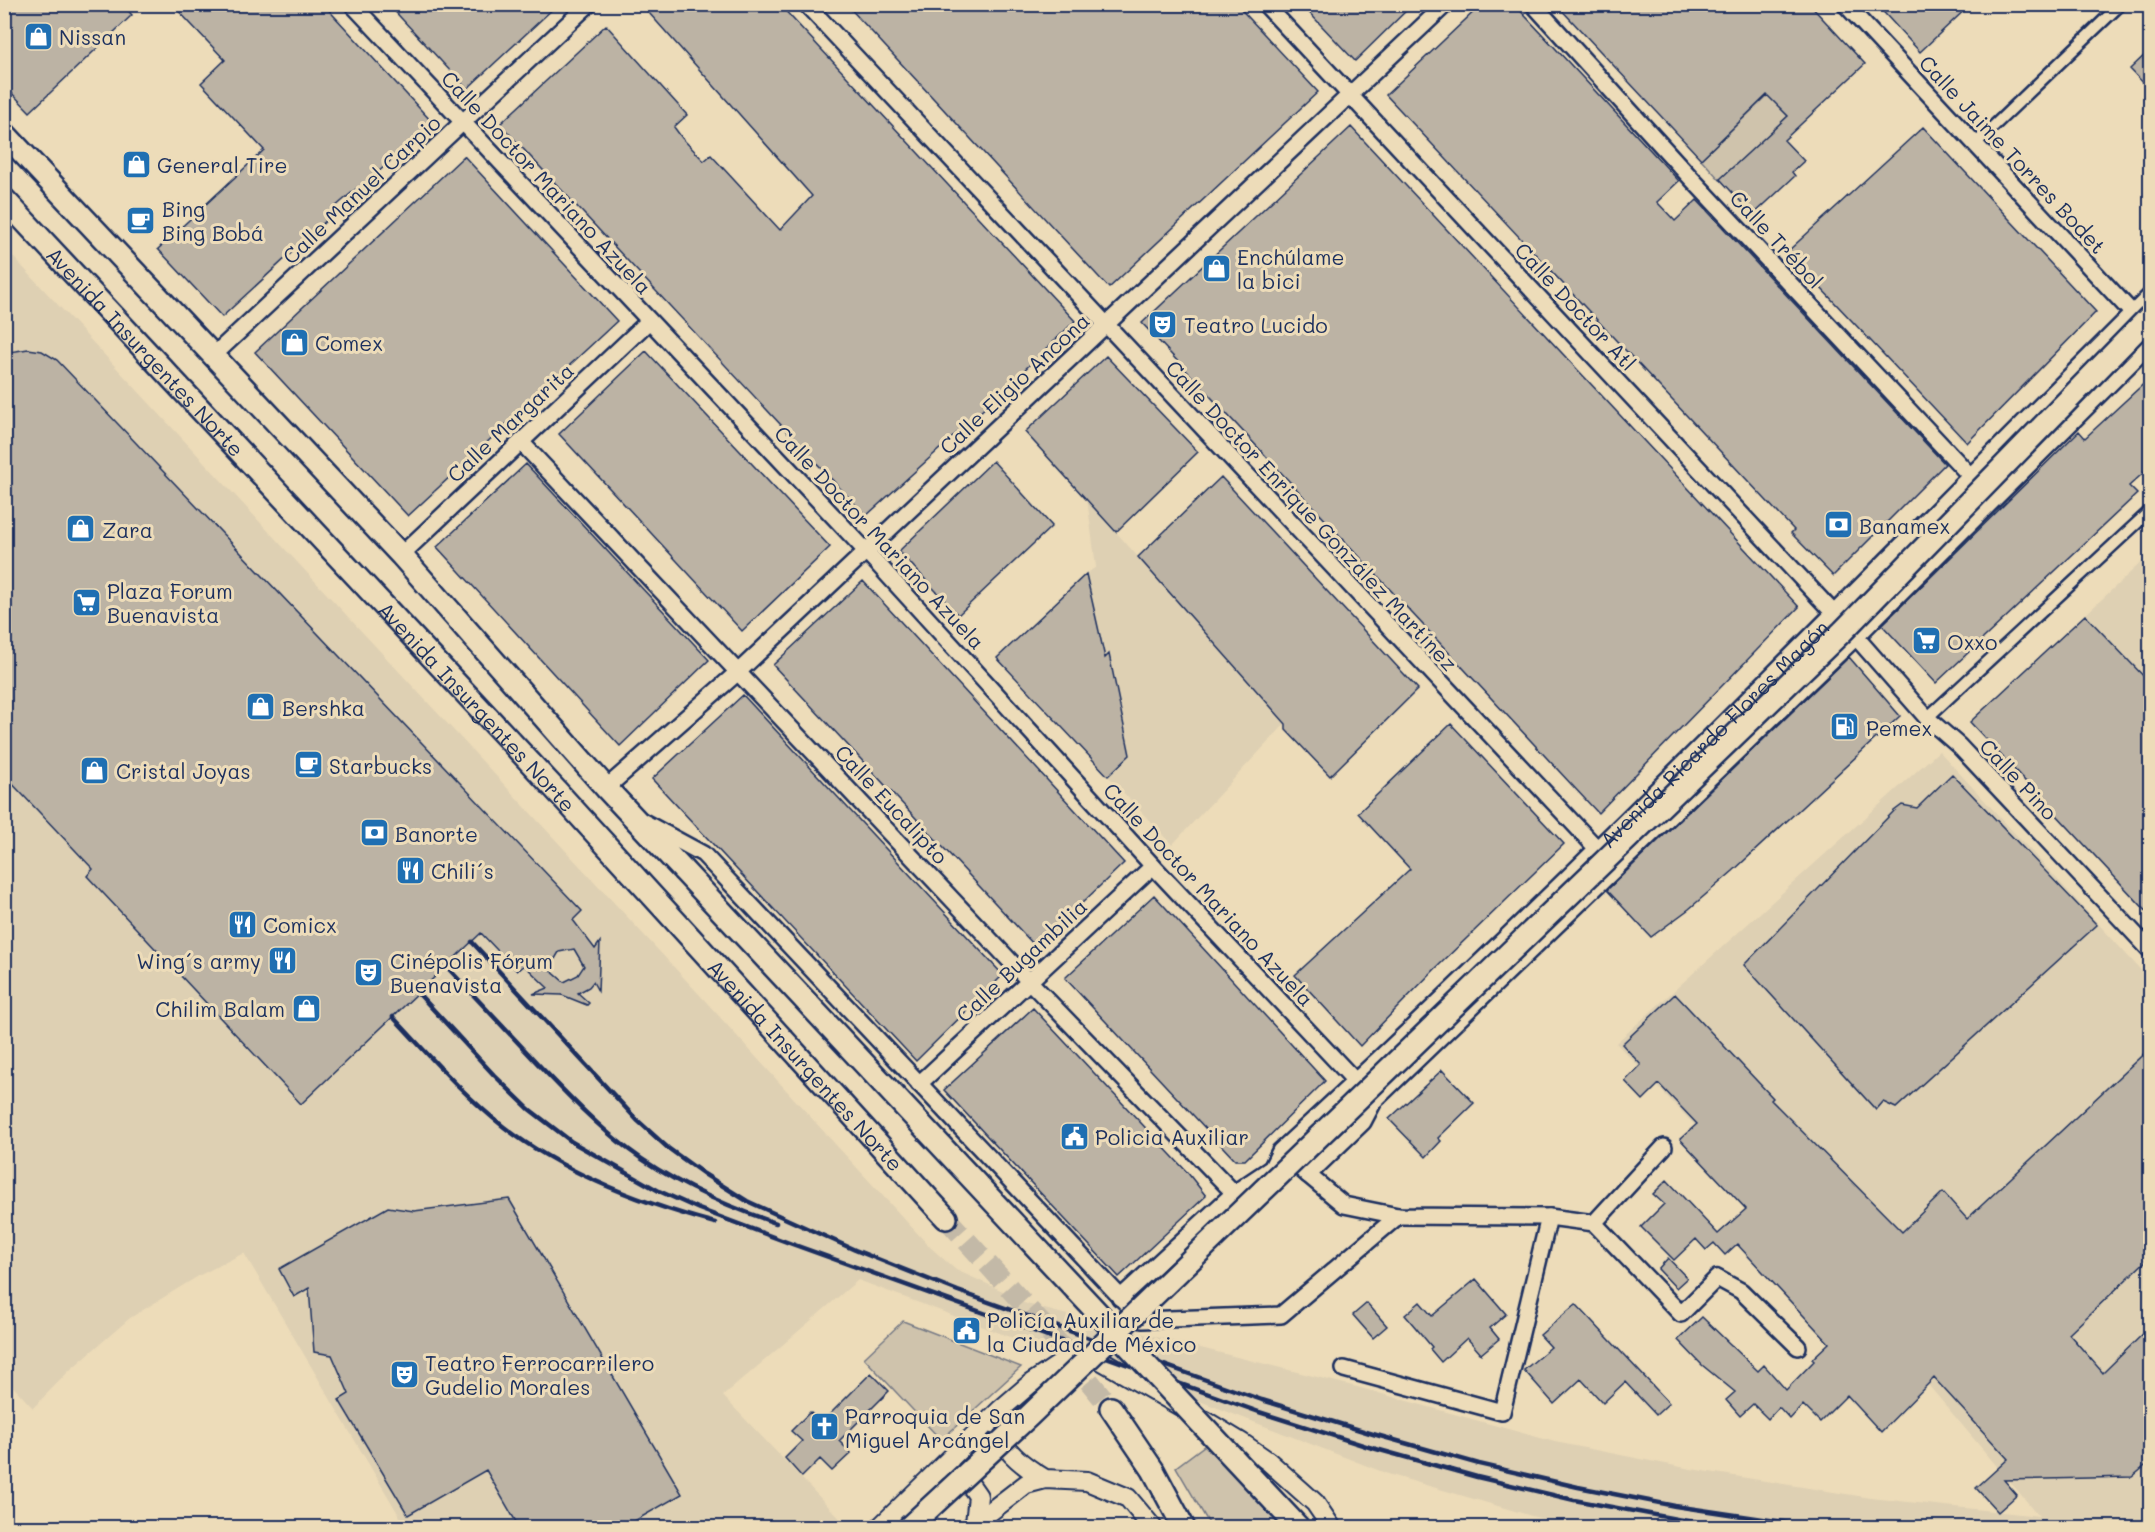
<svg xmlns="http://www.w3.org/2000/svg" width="2155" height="1532" viewBox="0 0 2155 1532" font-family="Mali,sans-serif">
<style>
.built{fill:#ded0b3}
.green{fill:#cfc3ac;stroke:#757985;stroke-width:1.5}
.building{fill:#bcb3a4;stroke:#1b2f5e;stroke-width:1.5;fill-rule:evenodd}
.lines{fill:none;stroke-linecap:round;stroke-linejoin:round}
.secondary-tunnel{stroke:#c3b9a7;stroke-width:21;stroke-dasharray:21 10;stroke-linecap:butt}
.pedestrian-casing{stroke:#1b2f5e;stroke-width:15}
.minor-casing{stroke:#1b2f5e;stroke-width:20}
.tertiary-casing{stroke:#1b2f5e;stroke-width:22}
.secondary-casing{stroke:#1b2f5e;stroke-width:26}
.pedestrian{stroke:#eddcb9;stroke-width:10}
.minor{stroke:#eddcb9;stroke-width:15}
.tertiary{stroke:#eddcb9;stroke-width:18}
.secondary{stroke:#eddcb9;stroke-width:21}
.rail{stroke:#1b2f5e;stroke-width:4.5}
.secondary-bridge-casing{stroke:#1b2f5e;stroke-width:26;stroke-linecap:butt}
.secondary-bridge{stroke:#eddcb9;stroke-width:21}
.labels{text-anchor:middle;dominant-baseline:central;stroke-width:6;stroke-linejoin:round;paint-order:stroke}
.poi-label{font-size:21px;fill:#1b2f5e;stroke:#eddcb9;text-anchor:start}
.street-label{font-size:21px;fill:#1b2f5e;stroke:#eddcb9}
</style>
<rect width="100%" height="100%" fill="#eddcb9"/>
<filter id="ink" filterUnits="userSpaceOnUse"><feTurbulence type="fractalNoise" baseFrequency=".0167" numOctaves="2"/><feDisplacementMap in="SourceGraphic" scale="12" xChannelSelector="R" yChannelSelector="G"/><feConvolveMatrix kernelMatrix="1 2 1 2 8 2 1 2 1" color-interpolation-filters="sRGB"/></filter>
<g filter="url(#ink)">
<path class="built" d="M5,248L698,993L836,1145L930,1247L956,1270L1014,1296L1017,1301L1052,1311L1357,1387L1555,1442L1691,1469L1871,1498L2039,1516L1875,1322L1871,1310L1616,1043L1939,751L2150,980V1527H1560L1556,1523L1388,1474L1058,1346L1045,1348V1350L858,1280L723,1396L848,1527H561L519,1456L488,1475L519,1527H406L244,1253L200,1275L130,1318L70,1370L33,1408L5,1378Z
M1087,499L1285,724L1172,845L1108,776L1130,754L1109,655L1105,658L1086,574L1096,567Z
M2150,554V684L2085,615Z"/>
<path class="green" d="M1768,95L1788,116L1720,180L1701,159Z
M903,1321L1021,1367L941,1440L864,1358Z
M1208,1443L1298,1513L1309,1527H1211L1176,1467Z"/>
<path class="building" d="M4,4H122L132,15L30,112L4,85Z
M172,4H323L432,122L359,190L357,188L326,215L329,218L222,317L158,249L264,150L201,83L225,60Z
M388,4H558L467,89Z
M641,4H779L1075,321L989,404L866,516L500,124L606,25L687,115L674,127L682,138L704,161L711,155L780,230L812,196Z
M846,4H1236L1318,92L1109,288Z
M1301,4H1413L1355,61Z
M1482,4H1514L1679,181L1657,202L1675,221L1697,200L1945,464L1833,576L1791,533L1794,530L1386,95Z
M1556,4H1809L1865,64L1784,140L1804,161L1792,172L1795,176L1753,215L1720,179L1788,116L1767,95L1701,159Z
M1876,4H1971L1920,52Z
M2151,49V91L2130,69Z
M1351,127L1799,607L1598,813L1142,323Z
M1923,127L2096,312L1967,443L1787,252Z
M464,156L617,321L408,516L255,352Z
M28,349L42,351L57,360L582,911L573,920L595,949L600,942L598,991L593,982L589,987L578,993L589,1003L587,1005L562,995L533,994L548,988L524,965L517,971L481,933L301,1104L87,876L93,869L4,775V353ZM574,949L584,966L578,975L564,982L549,969L559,952Z
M646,351L830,547L742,631L559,434Z
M1106,356L1198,452L1116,532L1025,432Z
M2151,377V466L2129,486L2137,494L1936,683L1882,625L2079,431L2085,438Z
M993,461L1052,526L958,615L899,551Z
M526,464L709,660L620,746L437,547Z
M1221,477L1418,689L1330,776L1286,730V724L1138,557Z
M1086,574L1105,658L1109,654L1130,755L1108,776L997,658Z
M863,581L1124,863L1036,947L773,665Z
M2085,615L2151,684V916L1970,722Z
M1849,657L1900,716L1733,871L1689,909L1651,937L1607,890Z
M743,695L1003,975L916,1061L652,779Z
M1451,724L1564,844L1435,969L1360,1046L1295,975L1410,869L1358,813Z
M1952,774L2097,925L1896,1108L1883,1102L1876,1110L1744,965L1894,811L1902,805L1917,808Z
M1154,895L1325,1081L1245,1160H1235L1065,978Z
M1675,994L1773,1098L1771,1100L1902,1232L1943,1192L1967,1219L2151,1047V1256L2069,1334L2103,1373L2151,1326V1461L2132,1477L2004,1480L2017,1495L1998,1512L1976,1488L2008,1459L1934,1378L1881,1432L1847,1395L1820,1422L1803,1405L1790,1419L1779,1407L1768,1419L1753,1404L1740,1416L1726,1400L1735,1392L1702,1365L1678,1340L1702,1317L1758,1371L1764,1365L1786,1390L1814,1361L1812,1359L1829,1343L1737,1244L1725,1255L1714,1243L1706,1250L1696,1239L1674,1260L1641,1227L1664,1204L1653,1194L1667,1180L1718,1234L1746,1209L1680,1139L1697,1124L1659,1084L1643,1100L1625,1081L1641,1065L1622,1044Z
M1033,1008L1187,1172L1206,1196L1119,1277L944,1090Z
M1442,1070L1474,1103L1438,1138L1441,1141L1426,1157L1389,1119Z
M509,1199L682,1494L624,1527H519L486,1470L408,1515L339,1400L349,1394L332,1355L314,1352L309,1288L294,1297L279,1269L388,1207L414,1211Z
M1668,1258L1687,1278L1676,1288L1658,1269Z
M1476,1279L1506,1314L1490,1328L1499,1339L1481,1354L1467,1338L1441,1362L1430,1349L1432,1347L1405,1315L1420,1302L1432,1316Z
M1367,1303L1387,1326L1373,1338L1353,1315Z
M1576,1304L1669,1403L1656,1415L1625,1382L1603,1403L1581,1379L1554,1404L1524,1370L1551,1347L1540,1335Z
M871,1373L889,1391L839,1441L851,1453L832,1471L820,1459L802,1477L785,1458L802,1441L791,1431L810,1412L821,1423Z"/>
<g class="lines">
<path class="secondary-tunnel" d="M946,1218L1049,1332L1111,1408"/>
<defs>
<path id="pedestrian" d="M1975,144L2121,4
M1927,718L2150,511"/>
<g id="minor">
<path d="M352,4L866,551L1153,866L1374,1101"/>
<path d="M806,4L1604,856"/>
<path d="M1265,4L1856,637L1927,718L1959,746L2150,950"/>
<path d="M1533,4L1690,177L1977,483"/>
<path d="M1845,4L2150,332"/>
<path d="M214,355L589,4"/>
<path d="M521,442L1029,981L1234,1193"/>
<path d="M401,555L649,321"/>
<path d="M606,788L738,672L1446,4"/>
<path d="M642,821L703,854L1142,1320L1281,1315L1398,1216"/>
<path d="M919,1084L1153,866"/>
<path id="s1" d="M1273,1165L1280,1151C1579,876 1862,583 2150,296"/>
<path d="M1301,1169L1344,1205L1398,1216L1549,1217L1594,1223L1681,1314L1717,1278L1741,1291L1798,1347"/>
<path d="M1308,1175L1363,1122L1374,1101L1856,637L2150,344"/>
<path d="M1594,1223L1664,1147"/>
<path d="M1120,1298L1234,1193L1282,1161"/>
<path d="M1344,1369L1502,1412L1549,1217"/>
</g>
<path id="tertiary" d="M1001,1409C1001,1417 999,1425 1000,1433C1003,1452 1030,1470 1045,1479
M1204,1420L1242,1443L1268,1461L1315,1503L1332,1528
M951,1473H955L969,1483L978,1496L975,1523
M879,1528L1001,1409L1030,1384L1075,1354L1097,1358L1180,1406
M969,1528L1026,1484L1045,1479L1087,1481L1128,1498L1153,1528"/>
<g id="secondary">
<path d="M4,133L401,555L606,788L683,870"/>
<path id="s2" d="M4,199L555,789L946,1218"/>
<path d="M1111,1408L1153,1470L1184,1528"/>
</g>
</defs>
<use href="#pedestrian" class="pedestrian-casing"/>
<use href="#minor" class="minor-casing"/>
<use href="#tertiary" class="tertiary-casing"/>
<use href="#secondary" class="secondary-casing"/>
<use href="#pedestrian" class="pedestrian"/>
<use href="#minor" class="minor"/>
<use href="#tertiary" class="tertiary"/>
<use href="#secondary" class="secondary"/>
<path class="rail" d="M472,942L637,1120L668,1148L704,1174L747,1201L855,1250L958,1291L1262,1400L1373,1434L1479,1464L1578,1487L1675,1506L1823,1528
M447,967C477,999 508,1032 538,1064C567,1094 595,1124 628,1149C670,1181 726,1206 776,1223
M418,993L494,1075L529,1109L572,1142L659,1191L699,1209L792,1244L1259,1412L1369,1447L1477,1477L1574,1500L1725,1528
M393,1017C429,1055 463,1095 504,1127C565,1174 641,1203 715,1223"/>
<defs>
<path id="secondary-bridge" d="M683,870L1299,1528
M908,1528L1029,1416L1843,631L2150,316"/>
</defs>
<use href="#secondary-bridge" class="secondary-bridge-casing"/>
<use href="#secondary-bridge" class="secondary-bridge"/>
</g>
</g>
<defs>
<symbol id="shop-square" viewBox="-11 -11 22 22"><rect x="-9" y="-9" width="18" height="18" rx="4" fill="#1f6fb2" stroke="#eddcb9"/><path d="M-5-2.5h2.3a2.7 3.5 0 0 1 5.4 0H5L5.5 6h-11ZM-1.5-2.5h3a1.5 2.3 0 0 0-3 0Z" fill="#fff"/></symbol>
<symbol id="cafe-square" viewBox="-11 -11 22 22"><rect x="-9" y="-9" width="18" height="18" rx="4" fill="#1f6fb2" stroke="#eddcb9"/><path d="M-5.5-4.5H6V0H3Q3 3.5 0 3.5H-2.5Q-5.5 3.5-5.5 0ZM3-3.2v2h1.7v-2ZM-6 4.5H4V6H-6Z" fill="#fff"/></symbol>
<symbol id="theatre-square" viewBox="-11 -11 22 22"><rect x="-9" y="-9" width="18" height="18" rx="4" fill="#1f6fb2" stroke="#eddcb9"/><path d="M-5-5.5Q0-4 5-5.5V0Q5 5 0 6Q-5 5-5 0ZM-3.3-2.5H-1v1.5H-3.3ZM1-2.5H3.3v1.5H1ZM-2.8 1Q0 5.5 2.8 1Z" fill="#fff"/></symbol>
<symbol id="bank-square" viewBox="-11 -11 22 22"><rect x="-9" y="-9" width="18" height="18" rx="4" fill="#1f6fb2" stroke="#eddcb9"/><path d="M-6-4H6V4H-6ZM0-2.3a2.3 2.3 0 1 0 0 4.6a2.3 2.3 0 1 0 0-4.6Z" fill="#fff"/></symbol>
<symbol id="supermarket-square" viewBox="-11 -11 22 22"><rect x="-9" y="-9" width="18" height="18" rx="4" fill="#1f6fb2" stroke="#eddcb9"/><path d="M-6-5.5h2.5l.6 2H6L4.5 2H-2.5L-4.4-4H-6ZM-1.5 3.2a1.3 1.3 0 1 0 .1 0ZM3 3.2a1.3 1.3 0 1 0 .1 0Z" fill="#fff"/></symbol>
<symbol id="fuel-square" viewBox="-11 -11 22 22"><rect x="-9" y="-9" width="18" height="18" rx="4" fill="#1f6fb2" stroke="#eddcb9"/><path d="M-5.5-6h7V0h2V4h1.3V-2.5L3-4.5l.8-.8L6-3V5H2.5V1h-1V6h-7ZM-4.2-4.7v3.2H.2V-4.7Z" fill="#fff"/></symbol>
<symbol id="restaurant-square" viewBox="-11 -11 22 22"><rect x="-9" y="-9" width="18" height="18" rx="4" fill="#1f6fb2" stroke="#eddcb9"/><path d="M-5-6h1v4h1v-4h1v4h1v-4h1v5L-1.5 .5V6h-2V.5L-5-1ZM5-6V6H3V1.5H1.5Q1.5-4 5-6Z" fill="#fff"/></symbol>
<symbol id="civic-square" viewBox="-11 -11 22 22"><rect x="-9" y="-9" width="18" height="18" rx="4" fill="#1f6fb2" stroke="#eddcb9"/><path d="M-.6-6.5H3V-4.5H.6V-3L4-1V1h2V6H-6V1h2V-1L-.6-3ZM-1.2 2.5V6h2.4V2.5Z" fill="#fff"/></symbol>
<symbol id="church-square" viewBox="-11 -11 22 22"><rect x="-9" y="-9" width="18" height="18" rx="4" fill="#1f6fb2" stroke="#eddcb9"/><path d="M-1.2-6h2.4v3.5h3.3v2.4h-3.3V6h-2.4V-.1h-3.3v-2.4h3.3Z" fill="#fff"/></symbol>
</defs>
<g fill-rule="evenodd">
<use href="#shop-square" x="22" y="20" width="33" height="33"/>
<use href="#shop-square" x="120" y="148" width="33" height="33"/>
<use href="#cafe-square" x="124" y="204" width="33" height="33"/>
<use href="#shop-square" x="1200" y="252" width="33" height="33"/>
<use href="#theatre-square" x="1146" y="308" width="33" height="33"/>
<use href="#shop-square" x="278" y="326" width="33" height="33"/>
<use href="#bank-square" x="1822" y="508" width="33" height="33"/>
<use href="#shop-square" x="64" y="512" width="33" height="33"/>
<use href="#supermarket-square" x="70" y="586" width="33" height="33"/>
<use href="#supermarket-square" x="1910" y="624" width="33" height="33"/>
<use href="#shop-square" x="244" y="690" width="33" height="33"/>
<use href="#fuel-square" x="1828" y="710" width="33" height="33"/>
<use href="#cafe-square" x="292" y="748" width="33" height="33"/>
<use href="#shop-square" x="78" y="754" width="33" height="33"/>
<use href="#bank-square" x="358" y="816" width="33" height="33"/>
<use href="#restaurant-square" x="394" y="854" width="33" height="33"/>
<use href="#restaurant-square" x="226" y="908" width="33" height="33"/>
<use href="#restaurant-square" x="266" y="944" width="33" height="33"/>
<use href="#theatre-square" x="352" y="956" width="33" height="33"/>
<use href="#shop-square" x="290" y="992" width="33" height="33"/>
<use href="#civic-square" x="1058" y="1120" width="33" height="33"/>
<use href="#civic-square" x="950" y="1314" width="33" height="33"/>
<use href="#theatre-square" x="388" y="1358" width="33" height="33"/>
<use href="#church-square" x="808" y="1410" width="33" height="33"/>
</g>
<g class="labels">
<g class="poi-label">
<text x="59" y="36">Nissan</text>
<text x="157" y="164">General Tire</text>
<text x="162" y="208">Bing<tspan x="162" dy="24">Bing Bobá</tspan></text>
<text x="1237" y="256">Enchúlame<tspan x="1237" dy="24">la bici</tspan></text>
<text x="1184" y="324">Teatro Lucido</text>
<text x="315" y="342">Comex</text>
<text x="1859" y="525">Banamex</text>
<text x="102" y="529">Zara</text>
<text x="107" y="590">Plaza Forum<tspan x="107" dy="24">Buenavista</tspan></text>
<text x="1947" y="641">Oxxo</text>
<text x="282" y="707">Bershka</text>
<text x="1866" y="727">Pemex</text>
<text x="329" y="765">Starbucks</text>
<text x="116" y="770">Cristal Joyas</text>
<text x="395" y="833">Banorte</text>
<text x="431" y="870">Chili´s</text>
<text x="263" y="924">Comicx</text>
<text x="261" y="960" text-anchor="end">Wing´s army</text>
<text x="390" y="960">Cinépolis Fórum<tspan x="390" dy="24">Buenavista</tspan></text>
<text x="285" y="1008" text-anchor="end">Chilim Balam</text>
<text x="1095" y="1136">Policia Auxiliar</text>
<text x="987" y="1319">Policía Auxiliar de<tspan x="987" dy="24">la Ciudad de México</tspan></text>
<text x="425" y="1362">Teatro Ferrocarrilero<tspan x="425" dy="24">Gudelio Morales</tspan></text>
<text x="845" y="1415">Parroquia de San<tspan x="845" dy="24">Miguel Arcángel</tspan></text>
</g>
<g class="street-label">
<text transform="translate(2013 154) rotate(47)">Calle Jaime Torres Bodet</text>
<text transform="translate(547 182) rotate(47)">Calle Doctor Mariano Azuela</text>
<text transform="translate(361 189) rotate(-43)">Calle Manuel Carpio</text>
<text transform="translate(1777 239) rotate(47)">Calle Trébol</text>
<text transform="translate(1576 306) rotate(47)">Calle Doctor Atl</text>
<text stroke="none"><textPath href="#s2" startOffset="208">Avenida Insurgentes Norte</textPath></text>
<text transform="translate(1014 383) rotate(-43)">Calle Eligio Ancona</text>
<text transform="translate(510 422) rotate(-43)">Calle Margarita</text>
<text transform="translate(1312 515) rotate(47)">Calle Doctor Enrique González Martínez</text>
<text transform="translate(880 537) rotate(47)">Calle Doctor Mariano Azuela</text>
<text stroke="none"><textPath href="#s2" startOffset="694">Avenida Insurgentes Norte</textPath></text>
<text stroke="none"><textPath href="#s1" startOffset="618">Avenida Ricardo Flores Magón</textPath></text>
<text transform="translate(2019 779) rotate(47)">Calle Pino</text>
<text transform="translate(892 804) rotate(47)">Calle Eucalipto</text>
<text transform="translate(1209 894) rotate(47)">Calle Doctor Mariano Azuela</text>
<text transform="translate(1021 960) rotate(-43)">Calle Bugambilia</text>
<text stroke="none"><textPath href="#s2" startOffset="1180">Avenida Insurgentes Norte</textPath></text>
</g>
</g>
<rect width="2155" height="1532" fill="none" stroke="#eddcb9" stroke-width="24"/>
<rect x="12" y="12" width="2131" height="1508" fill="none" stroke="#1b2f5e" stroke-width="2" filter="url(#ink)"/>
</svg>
